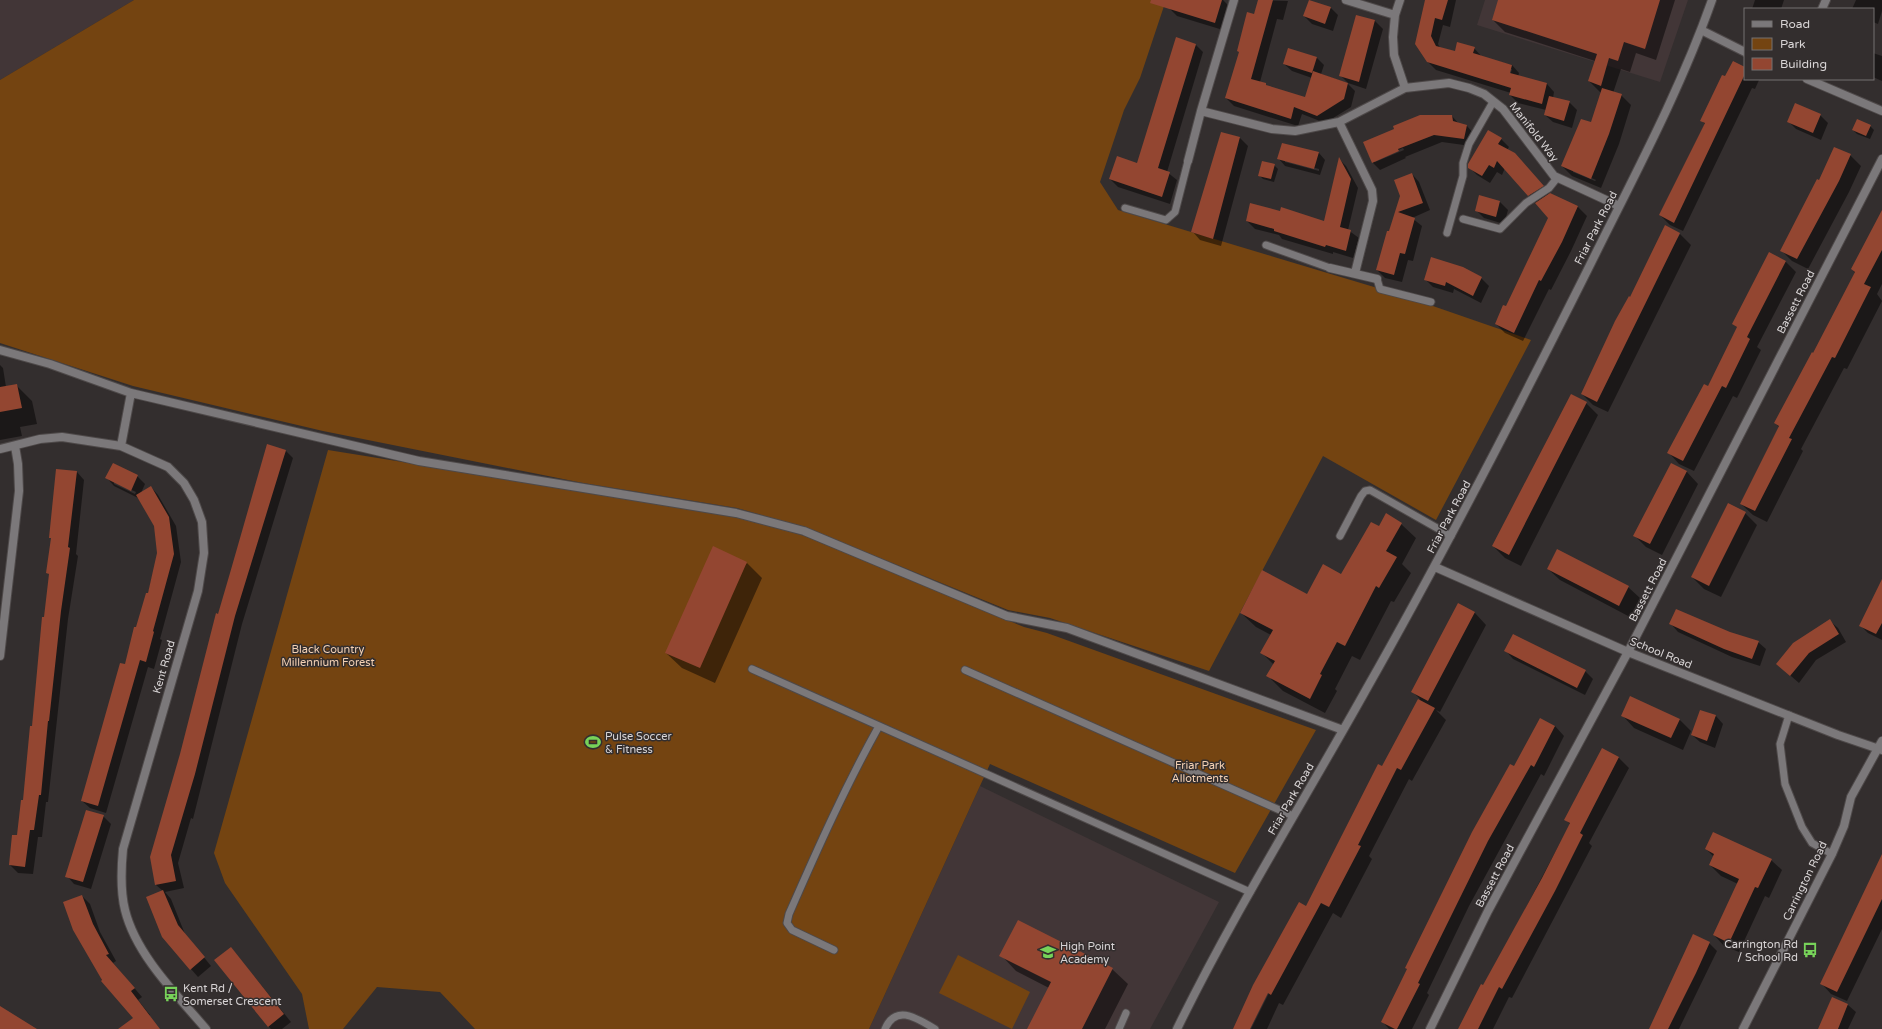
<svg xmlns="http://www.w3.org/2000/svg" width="1882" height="1029" viewBox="0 0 1882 1029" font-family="'Varela Round',sans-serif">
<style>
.built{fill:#423637}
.green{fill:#744411}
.shadow{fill:#0007;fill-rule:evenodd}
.building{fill:#934631}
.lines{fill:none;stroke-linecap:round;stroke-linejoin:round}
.service-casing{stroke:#4e4949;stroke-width:9}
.minor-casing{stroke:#4e4949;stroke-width:10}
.service{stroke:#7b787a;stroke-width:7}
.minor{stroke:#7b787a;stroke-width:8}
.labels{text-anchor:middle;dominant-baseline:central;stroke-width:3;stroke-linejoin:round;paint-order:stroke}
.street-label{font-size:11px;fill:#d9d5d6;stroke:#332e2e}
.park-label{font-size:11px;fill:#f4d1b4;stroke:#332e2e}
.poi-label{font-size:11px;fill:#d9d5d6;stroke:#332e2e;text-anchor:start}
</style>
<rect width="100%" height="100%" fill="#332e2e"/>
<path class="built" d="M0,0H134L0,80Z
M1485,0H1688L1660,82L1477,25Z
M980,786L1219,902L1150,1029H869Z"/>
<path class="green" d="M134,0H1166L1140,78L1124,110L1100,182L1118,210L1404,296L1531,340L1436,520L1323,456L1209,671L1050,618L1008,610L806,528L737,508L583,483L323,431L133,386L0,343V80Z
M328,450L737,516L805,536L1024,627L1047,633L1316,730L1235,873L990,764L869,1029H475L440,992L377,987L343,1029H309L302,994L225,883L214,853Z
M958,955L1030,992L1012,1029L939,993Z"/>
<path class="shadow" d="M1172,0H1223L1230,7L1223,30L1177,16L1169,8Z
M1259,0L1288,1L1283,20L1277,19L1260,82L1268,87L1306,98L1312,78L1292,71L1284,64L1316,57L1324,65L1321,74L1347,83L1355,91L1351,107L1325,123L1302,114L1298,126L1234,106L1226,98Z
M1427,0H1456L1450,27L1443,25L1438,44L1440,48L1455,52L1474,48L1482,57L1512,65L1519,73L1518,77L1547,84L1554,92L1553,98L1569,102L1577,110L1572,128L1553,122L1545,115L1546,110L1518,103L1510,95L1511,93L1436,70L1428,62ZM1510,69H1512L1509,79Z
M1499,0H1675L1656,60L1636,53L1630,72L1621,69L1613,93L1621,95L1631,105L1619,144L1601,188L1572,176L1562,166L1592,124L1601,93L1589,81L1595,61L1505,32L1493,20ZM1573,170L1596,180L1595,181L1573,172Z
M1755,0H1784L1781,9H1752Z
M1856,0H1882V11L1878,24L1873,22V9H1852Z
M1331,8L1338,15L1333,31L1312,24L1304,16Z
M1357,16L1375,21L1383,29L1366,89L1348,83L1340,75Z
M1196,45L1203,52L1167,172L1177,180L1170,204L1118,187L1110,179L1138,164Z
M1873,53L1882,56V81L1873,77Z
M1745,68V79L1759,80L1755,89L1752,88L1683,231L1670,225L1660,215L1705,124L1702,121L1726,77Z
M1820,115L1828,123L1821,140L1796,129L1788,121Z
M1420,116H1452L1459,124L1467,126L1474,134L1471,146L1442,142L1405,157L1406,158L1380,170L1372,162L1364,143L1396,129L1395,127ZM1403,148L1404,150L1375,162V160Z
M1870,126L1874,130L1870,139L1857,134L1853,130Z
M1221,133L1240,138L1248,146L1221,246L1200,240L1193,232Z
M1501,139L1509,147L1507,150L1522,162L1551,195L1578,207L1587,216L1571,251L1551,290L1549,289L1523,341L1505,333L1496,324L1507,308L1549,218L1505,168L1502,175L1497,172L1490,183L1477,175L1469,167Z
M1319,153L1325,160L1320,175L1285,166L1279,159ZM1285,160L1319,169V171L1285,162Z
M1850,155L1861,166L1849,192L1808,269L1792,261L1781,250L1820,182Z
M1339,159L1346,166L1358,188L1348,230L1359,238L1353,258L1333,252V254L1282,239L1279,235L1255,229L1247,221L1325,222Z
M1274,165L1278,169L1274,182L1263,179L1259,175Z
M1412,174L1419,182L1430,210L1412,218L1422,226L1413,261L1408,260L1402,282L1385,278L1377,270Z
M1480,196L1500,202L1508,210L1504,224L1484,218L1476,210Z
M1882,213V284L1877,294L1882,301L1847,369L1844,368L1801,449L1803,451L1767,522L1753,515L1741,504L1779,427L1775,423L1814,354L1855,273L1852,269Z
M1680,234L1691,245L1608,412L1593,405L1582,394Z
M1785,261L1796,272L1757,347L1761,350L1737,398L1733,396L1694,471L1679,464L1669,453L1708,387L1738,328L1733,324Z
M1481,278L1489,286L1481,303L1454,289L1453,293L1433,287L1426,280Z
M0,365L3,368L6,387L17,386L32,401L37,424L20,427L22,436L0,440Z
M1586,403L1598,415L1521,566L1505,558L1493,546Z
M286,451L293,458L242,624L193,819L191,818L178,863L184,888L165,892L171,899L185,934L211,966L198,977L191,969L163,891L156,885L151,857L181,754L218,615Z
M1671,464L1687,472L1698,484L1662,555L1646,547L1635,536Z
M113,465L137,476L145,484L141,493L151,487L158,495L176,526L181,562L160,639L162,640L154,669L148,667L106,813L90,808L82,801L148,594L158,553L155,526L138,498L114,486L107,478ZM114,482L136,492L135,494L114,484Z
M77,472L84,480L76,554L78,556L68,619L48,802H46L42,837H38L33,874L18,873L10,865L18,836L24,801L50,575L48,573L52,539L50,537Z
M1745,513L1757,525L1721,597L1704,589L1692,577Z
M1401,524L1416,538L1402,564L1411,573L1394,602L1391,601L1360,660L1352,656L1335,689L1337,691L1325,713L1283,691L1268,676L1274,665L1262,653L1271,635L1256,627L1241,613L1308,596L1341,575L1379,528Z
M747,563L762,578L715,683L682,668L666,653Z
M1548,569L1628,587L1640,598L1630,617L1560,580Z
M1882,580V640L1868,633L1861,626Z
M1459,605L1475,613L1486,625L1440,712L1436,710L1446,720L1412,781L1409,779L1369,856L1372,859L1341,918L1333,913L1283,1005L1279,1003L1267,1029H1251L1271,989L1269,988L1249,1029H1234L1307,907L1420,699L1413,692Z
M1830,621L1838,628L1846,642L1816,660L1799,683L1777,664Z
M1671,624L1729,633L1758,642L1766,649L1760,666L1732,657L1678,632Z
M1506,651L1585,671L1593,679L1585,695L1513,659Z
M1623,716L1679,719L1691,731L1683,750L1634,728Z
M1716,716L1723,724L1715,748L1700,742L1692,735Z
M1555,726L1564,736L1544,776L1541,774L1469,906L1427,993L1429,995L1412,1029H1389L1382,1021L1514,768Z
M1603,750L1619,758L1629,768L1589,843L1592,846L1512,998L1509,997L1493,1029H1459L1511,936L1570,824L1566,820Z
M103,816L111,824L91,889L74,884L67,876Z
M1706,849L1771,860L1782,870L1769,898L1765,896L1739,952L1724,946L1714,935L1738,884L1721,876L1710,865L1714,857Z
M1882,858V929L1847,1001L1831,994L1821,983Z
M82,896L90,904L100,932L116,961L113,963L142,997L138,1000L150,1015L139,1022L102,981Z
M1709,943L1717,951L1679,1029H1650Z
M231,948L291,1022L282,1029H271L268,1026Z
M1001,955L1112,969L1128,984L1105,1029H1028L1049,988L1016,971Z
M1832,998L1848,1005L1856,1012L1848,1029H1819Z"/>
<path class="building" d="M1151,0H1222L1215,23L1150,3Z
M1258,0H1273L1251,79L1266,83V85L1305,97L1313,71L1348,83L1344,99L1317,116L1294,107L1291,119L1225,98L1239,52L1237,51L1247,12L1254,14Z
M1309,0L1331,7L1325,24L1303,16Z
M1425,0H1448L1442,20L1435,18L1431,36L1436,46L1455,51L1457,42L1475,47L1473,53L1512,65L1510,73L1547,83L1542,104L1509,95L1511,88L1427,62L1415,44Z
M1498,0H1660L1645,49L1624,42L1618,61L1609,58L1601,86L1588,81L1597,54L1492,20Z
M1356,15L1375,20L1359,82L1339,76Z
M1176,37L1196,44L1158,168L1170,172L1162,197L1109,179L1117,156L1137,163Z
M1288,48L1317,57L1312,73L1283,64Z
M1733,61L1745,67V74L1674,223L1659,215L1705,123L1700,121L1722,75L1725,76Z
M1602,88L1622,94L1609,134L1591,179L1561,166L1581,119L1591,122Z
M1549,96L1570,101L1564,121L1544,115Z
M1795,103L1821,114L1813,133L1787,122Z
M1420,115H1452L1453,121L1467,125L1464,139L1434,135L1398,149L1399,151L1372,163L1363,142L1394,129L1393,126Z
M1857,119L1871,125L1866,136L1852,130Z
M1488,130L1502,138L1498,144L1515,153L1544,186L1528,196L1497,161L1494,168L1489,165L1482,176L1468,168V164Z
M1221,132L1240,137L1213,239L1191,232Z
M1282,143L1319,152L1314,169L1277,159Z
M1834,147L1851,154L1839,181L1797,259L1780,251L1817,179L1819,180Z
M1339,157L1351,179L1340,227L1351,230L1346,251L1326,245L1325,247L1274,231V229L1246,221L1250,203L1280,211L1281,207L1324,221Z
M1262,161L1275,164L1271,179L1258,176Z
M1412,173L1423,203L1398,212L1415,218L1405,254L1400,253L1394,275L1376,270L1387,231H1389L1400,196L1394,180Z
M1550,193L1578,206L1562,242L1541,281L1539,280L1514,333L1495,324L1503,305L1506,306L1548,218L1535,203Z
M1479,195L1500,201L1496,217L1475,211Z
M1882,210V250L1864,284L1871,287L1835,358L1832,357L1789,438L1792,439L1755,511L1740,504L1779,426L1774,423L1812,352L1813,353L1855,272L1851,269Z
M1665,225L1680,233L1597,402L1581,394L1615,321L1629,296L1630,297Z
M1769,252L1786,261L1747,337L1750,339L1726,388L1722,386L1683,461L1667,453L1704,384L1708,386L1737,327L1732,324Z
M1431,257L1463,267L1482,277L1473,296L1446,282L1445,286L1424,280Z
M17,384L22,408L0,412V387Z
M1571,394L1587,402L1509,555L1492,546Z
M267,444L286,450L235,616L195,774L171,855L176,881L155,885L150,857L180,754L216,613L218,614L230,573Z
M113,463L138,475L131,491L105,478Z
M1671,463L1687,471L1650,544L1633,536Z
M56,469L77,471L68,547L70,548L61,611L49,721H48L41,795H39L34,830H30L25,867L9,865L12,835H17L21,800H23L30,726H32L42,617H44L49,574L46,573L51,538H49Z
M151,486L169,517L174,554L153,631L154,632L146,662L140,660L98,806L81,801L120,663L125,664L134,627H136L146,593H148L157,553L154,526L136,495Z
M1728,503L1746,512L1709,586L1691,577Z
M1386,513L1402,523L1386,551L1397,557L1379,588L1376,586L1345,646L1337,642L1320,674L1322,675L1310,699L1266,676L1275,661L1260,653L1273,630L1240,613L1262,570L1307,594L1323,564L1341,574L1371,522L1379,526Z
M713,546L747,562L700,668L665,653Z
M1557,549L1629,586L1619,606L1547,569Z
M1882,579V623L1876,634L1859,626Z
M1458,603L1475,612L1428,701L1411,692Z
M1676,609L1730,632L1759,641L1752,659L1724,649L1669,624Z
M1830,619L1839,634L1809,653L1790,676L1776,664L1793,643Z
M1513,634L1586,670L1577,688L1504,651Z
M1630,696L1680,719L1671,738L1621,716Z
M1418,699L1435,708L1401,770L1397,768L1358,845L1361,846L1329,907L1321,903L1271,995L1268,993L1250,1029H1233L1253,985L1299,902L1306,906L1378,764L1382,766Z
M1700,710L1716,715L1707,741L1691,735Z
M1540,718L1555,726L1534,767L1531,765L1488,841L1418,983L1420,984L1397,1029H1395L1381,1022L1407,969L1405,968L1472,832L1510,764L1514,766Z
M1602,748L1619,757L1580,833L1583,835L1555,891L1502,989L1499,987L1478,1029H1458L1481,984L1483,985L1542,878L1570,823L1564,820Z
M86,810L104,815L83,882L65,877Z
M1713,832L1772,859L1758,888L1755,887L1729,943L1713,935L1739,879L1709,865L1714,854L1705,849Z
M1882,854V899L1837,992L1820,984Z
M163,890L178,925L205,957L190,970L162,937L146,897Z
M82,895L93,924L109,954L106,955L135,988L131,991L160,1029H118L133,1018L101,981L102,980L73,930L63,902Z
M1018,920L1113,968L1082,1029H1027L1051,982L999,956Z
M1693,934L1710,942L1696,973L1668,1029H1649Z
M231,947L284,1014L268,1027L214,960Z
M1832,997L1848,1004L1838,1029H1818Z
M0,1006L37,1029H0Z"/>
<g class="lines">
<defs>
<path id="service" d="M1125,208L1166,220L1175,212L1188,161
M1463,219L1500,229L1526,203L1549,188L1557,178
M1447,233L1463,176V163L1469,144L1493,102
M1266,245L1330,268
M1377,279L1380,289L1431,302
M1340,536L1361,496L1365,491L1370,490L1451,536
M752,669L1250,892
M965,670L1293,816
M1789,715L1780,744L1785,784L1802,827L1812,843L1832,854
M834,950L792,930L787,923L789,914C817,850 845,787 879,726
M885,1029C896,1003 918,1019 935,1029
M1119,1029L1126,1013"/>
<path id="minor" d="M1234,0L1201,111L1272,129L1295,131L1339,122L1405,88L1449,83L1469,88L1484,94L1503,109L1554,176L1619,206
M1346,0L1395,15L1393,37L1394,55L1405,88
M1822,9L1826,0
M1395,15L1400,0
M1701,30L1745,52
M1807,79L1882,111
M1339,122L1372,190L1373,201L1355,273
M1188,161L1201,111
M1330,268L1377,279
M0,350L50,364L131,393L121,446
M131,393L419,461L736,513L804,531L1007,616L1067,628L1343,730
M0,449L40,439L62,437L121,446L168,467L184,483L194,500L202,522L204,553L198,591L123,849C121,870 120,890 125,910C136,955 177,995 206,1029
M1435,567L1628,652L1838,735L1882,750
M0,656L19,491L18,464L15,446
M1177,1029C1234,912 1304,801 1367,688C1446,549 1519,407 1590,265C1633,178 1680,91 1712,0
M1430,1029L1488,911L1628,652L1882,159
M1743,1029L1832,854L1844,826L1851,797L1882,741"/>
</defs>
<use href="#service" class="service-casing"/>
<use href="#minor" class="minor-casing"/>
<use href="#service" class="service"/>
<use href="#minor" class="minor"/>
</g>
<defs>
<symbol id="stadium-bare" viewBox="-9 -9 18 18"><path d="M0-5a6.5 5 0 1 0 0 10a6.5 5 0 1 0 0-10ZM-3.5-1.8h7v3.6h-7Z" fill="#77d259" stroke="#332e2e" stroke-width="2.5" paint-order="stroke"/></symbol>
<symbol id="bus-bare" viewBox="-9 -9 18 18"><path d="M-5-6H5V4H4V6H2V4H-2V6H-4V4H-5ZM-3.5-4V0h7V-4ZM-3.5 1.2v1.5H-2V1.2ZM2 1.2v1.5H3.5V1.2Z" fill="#77d259" stroke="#332e2e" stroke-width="2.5" paint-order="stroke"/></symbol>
<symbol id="school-bare" viewBox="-9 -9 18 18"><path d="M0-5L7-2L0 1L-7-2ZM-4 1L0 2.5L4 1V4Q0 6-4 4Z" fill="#77d259" stroke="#332e2e" stroke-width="2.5" paint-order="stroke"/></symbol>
</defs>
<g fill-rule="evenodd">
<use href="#stadium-bare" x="582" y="731" width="22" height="22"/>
<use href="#bus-bare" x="1799" y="939" width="22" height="22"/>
<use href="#school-bare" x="1037" y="941" width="22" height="22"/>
<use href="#bus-bare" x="160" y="983" width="22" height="22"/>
</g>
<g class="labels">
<g class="street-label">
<text transform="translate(1534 132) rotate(52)">Manifold Way</text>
<text transform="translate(1596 228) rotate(-63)">Friar Park Road</text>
<text transform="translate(1796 302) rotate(-63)">Bassett Road</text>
<text transform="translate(1449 517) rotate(-62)">Friar Park Road</text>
<text transform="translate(1648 590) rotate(-63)">Bassett Road</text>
<text transform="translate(1661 653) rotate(22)">School Road</text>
<text transform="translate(164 667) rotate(-74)">Kent Road</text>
<text transform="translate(1291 799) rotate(-60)">Friar Park Road</text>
<text transform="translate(1495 876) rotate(-62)">Bassett Road</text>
<text transform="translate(1805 881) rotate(-64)">Carrington Road</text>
</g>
<g class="park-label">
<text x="328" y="649">Black Country<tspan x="328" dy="13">Millennium Forest</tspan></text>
<text x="1200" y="765">Friar Park<tspan x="1200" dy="13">Allotments</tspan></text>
</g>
<g class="poi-label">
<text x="605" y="736">Pulse Soccer<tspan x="605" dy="13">&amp; Fitness</tspan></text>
<text x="1798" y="944" text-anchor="end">Carrington Rd<tspan x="1798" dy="13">/ School Rd</tspan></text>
<text x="1060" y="946">High Point<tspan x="1060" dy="13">Academy</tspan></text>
<text x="183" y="988">Kent Rd /<tspan x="183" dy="13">Somerset Crescent</tspan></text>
</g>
</g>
<rect x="1744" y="8" width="130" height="72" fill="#332e2e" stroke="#757171"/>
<rect x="1752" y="21" width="20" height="6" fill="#7b787a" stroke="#757171"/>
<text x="1780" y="28" font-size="12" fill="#d9d5d6">Road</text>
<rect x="1752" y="38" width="20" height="12" fill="#744411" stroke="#757171"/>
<text x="1780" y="48" font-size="12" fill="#d9d5d6">Park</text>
<rect x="1752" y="58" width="20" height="12" fill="#934631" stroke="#757171"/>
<text x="1780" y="68" font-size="12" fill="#d9d5d6">Building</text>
</svg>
